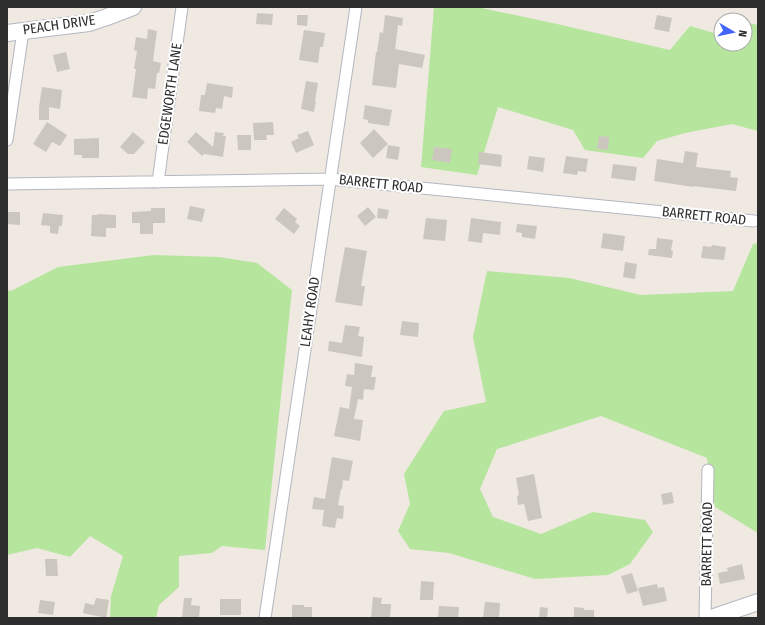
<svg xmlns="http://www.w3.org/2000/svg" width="765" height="625" viewBox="0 0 765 625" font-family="'Fira Sans Condensed',sans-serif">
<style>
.green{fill:#b6e59e}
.building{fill:#cbc7bf}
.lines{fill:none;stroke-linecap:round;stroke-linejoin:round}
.street-casing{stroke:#b4b7c1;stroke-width:13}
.secondary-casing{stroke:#b4b7c1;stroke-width:18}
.street{stroke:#fff;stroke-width:11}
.secondary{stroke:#fff;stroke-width:16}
.labels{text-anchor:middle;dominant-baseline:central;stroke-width:4;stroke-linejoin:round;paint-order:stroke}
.street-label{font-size:14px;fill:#2e2e2e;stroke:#fff}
</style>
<rect width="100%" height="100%" fill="#efe9e1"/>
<path class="green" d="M434,7H477L557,24L670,50L690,26L721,35V44H745V31L748,23L758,25V131L732,124L685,133L657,141L643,158L585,150L573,130L498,107L477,175L421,167Z
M758,243V533L715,507L707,458L601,416L497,449L480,489L493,517L541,534L593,512L645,520L653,532L630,564L608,575L535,579L449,553L410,549L398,531L410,504L404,474L444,411L486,402L473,337L487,271L569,278L641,295L733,291L753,244Z
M154,255L219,257L257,263L292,290L265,550L222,546L212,553L179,556V587L159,605L156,618H110L111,596L123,556L90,536L70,557L37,548L7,555V290L11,291L58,267Z"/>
<path class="building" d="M257,13L273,14L272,25L256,24Z
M297,15H308L307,26L297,25Z
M385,15L403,18L402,26L398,25L395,49L425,55L422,68L399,64L396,88L372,85L376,52H377L380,32L383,33Z
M657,15L672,18L669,32L654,29Z
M148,29L157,31L153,61L161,63L159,73H157L155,89L148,88L147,99L132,97L136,69H134L137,51L134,50L136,37L147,39Z
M304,30L325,33L323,47H320L318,63L299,60Z
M66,52L70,69L57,72L53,55Z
M306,81L318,83L315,101H316L314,112L301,109Z
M207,83L233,87L232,98L224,96L222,109L216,108L215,113L199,111L201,95H205Z
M42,87L62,90L60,109L49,107V120H39V107Z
M365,105L392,110L389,126L368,123V120L363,119Z
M47,122L67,135L60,146L52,142L46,152L33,144Z
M273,122L274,135H266L267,140H254L253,123Z
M374,129L388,144L373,158L360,143Z
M308,131L314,145L296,153L291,142L299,138L297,135Z
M133,132L145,142L134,154H128L120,147Z
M196,132L213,147L215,132L224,133L223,136H226L223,156L224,157L204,154L202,156L187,142Z
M237,135H251V150H238Z
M599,136L609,137L608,150L597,149Z
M99,138V158H82V155H74V139Z
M388,145L400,147L398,160L386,158Z
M434,147L452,149L450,163L432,160Z
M685,151L698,153L696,167L731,171L730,177L738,178L736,191L693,186V187L654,181L657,159L683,163Z
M479,152L502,155L501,167L478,164Z
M529,156L545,158L543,172L527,169Z
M566,156L588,159L586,172L578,171L577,175L563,173Z
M613,164L637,167L635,181L611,178Z
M190,206L205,209L202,222L187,219Z
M368,207L376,217L365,226L357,216Z
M151,208H165V223H153V234H140V223H132V212L151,211Z
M284,208L297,219L295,222L300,226L294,234L275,219Z
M378,208L389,210L387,219L377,218Z
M7,212H20V225L7,224Z
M43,213L63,215L62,226H59L58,234L50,233V226L41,225Z
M98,214L116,215V228H106V237L91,236L92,215H97Z
M426,218L447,220L445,241L423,239Z
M471,218L501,222L500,235L483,233L482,243L468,241Z
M517,224L537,226L535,239L522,237V233L516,232Z
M603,233L625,236L623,251L601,248Z
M657,238L673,240L671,250L673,251L672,258L648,255L649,249H656Z
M712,245L726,247L724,260L701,258L703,246L711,247Z
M345,247L367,251L361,286H365L362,306L335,302Z
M625,262L637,264L635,279L623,277Z
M402,321L419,323L418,337L400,335Z
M345,325L360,327L358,336L364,337L362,357L328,351L329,341L342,343Z
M355,363L373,366L371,377H376L374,390L364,389L363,400L358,399L354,419L363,420L360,441L334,436L340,407L349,409L352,387L345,386L347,374L354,375Z
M332,457L353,461L349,481L343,480L342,489H341L338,505L344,506L343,519L337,518L335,528L322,526L324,510L312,509L314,497L325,499Z
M534,474L542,518L528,521L524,504L518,505L517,496L519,495L516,478Z
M672,492L674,503L663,505L661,494Z
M45,559H57L58,576H46Z
M742,564L745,579L720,584L718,573L728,571L727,568Z
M632,573L638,591L627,594L621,576Z
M421,581L434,582L433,600H420Z
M657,584L658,588L664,587L667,601L643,606L638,588Z
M373,597L382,598L381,604H391L390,618L381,617V618H371Z
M96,598L109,600L106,618L83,613L85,603L94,605Z
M184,598H192L191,605L200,606L199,618H182Z
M220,599H241V615H220Z
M40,600L55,602L53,615L38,613Z
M485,602L500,603L499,618H483Z
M292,605H304V607H312V618H292Z
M439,606L459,607L458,618H438Z
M540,607L548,608L547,618H539Z
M574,607L584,608V610H594V618H574Z"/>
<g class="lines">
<defs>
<path id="street" d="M7,140L23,31
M158,182L182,7
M7,184L330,179L754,221
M265,618L356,7
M705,618L708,470"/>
<path id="secondary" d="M7,33L89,23L107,17L133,7
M711,618L758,602"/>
</defs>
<use href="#street" class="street-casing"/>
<use href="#secondary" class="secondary-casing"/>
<use href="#street" class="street"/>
<use href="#secondary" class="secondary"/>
</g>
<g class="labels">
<g class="street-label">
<text transform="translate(59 25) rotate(-8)">PEACH DRIVE</text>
<text transform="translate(170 94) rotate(-82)">EDGEWORTH LANE</text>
<text transform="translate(381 184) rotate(6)">BARRETT ROAD</text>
<text transform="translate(704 216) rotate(6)">BARRETT ROAD</text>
<text transform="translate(310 312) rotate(-82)">LEAHY ROAD</text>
<text transform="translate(707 544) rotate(-89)">BARRETT ROAD</text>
</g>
</g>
<rect width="765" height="625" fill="none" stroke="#2e2e2e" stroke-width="16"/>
<g transform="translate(733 32) rotate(99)"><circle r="19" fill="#ffffff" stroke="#ababab"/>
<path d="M0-3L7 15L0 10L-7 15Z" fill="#4264fb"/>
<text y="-6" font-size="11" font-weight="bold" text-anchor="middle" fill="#2e2e2e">N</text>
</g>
</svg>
